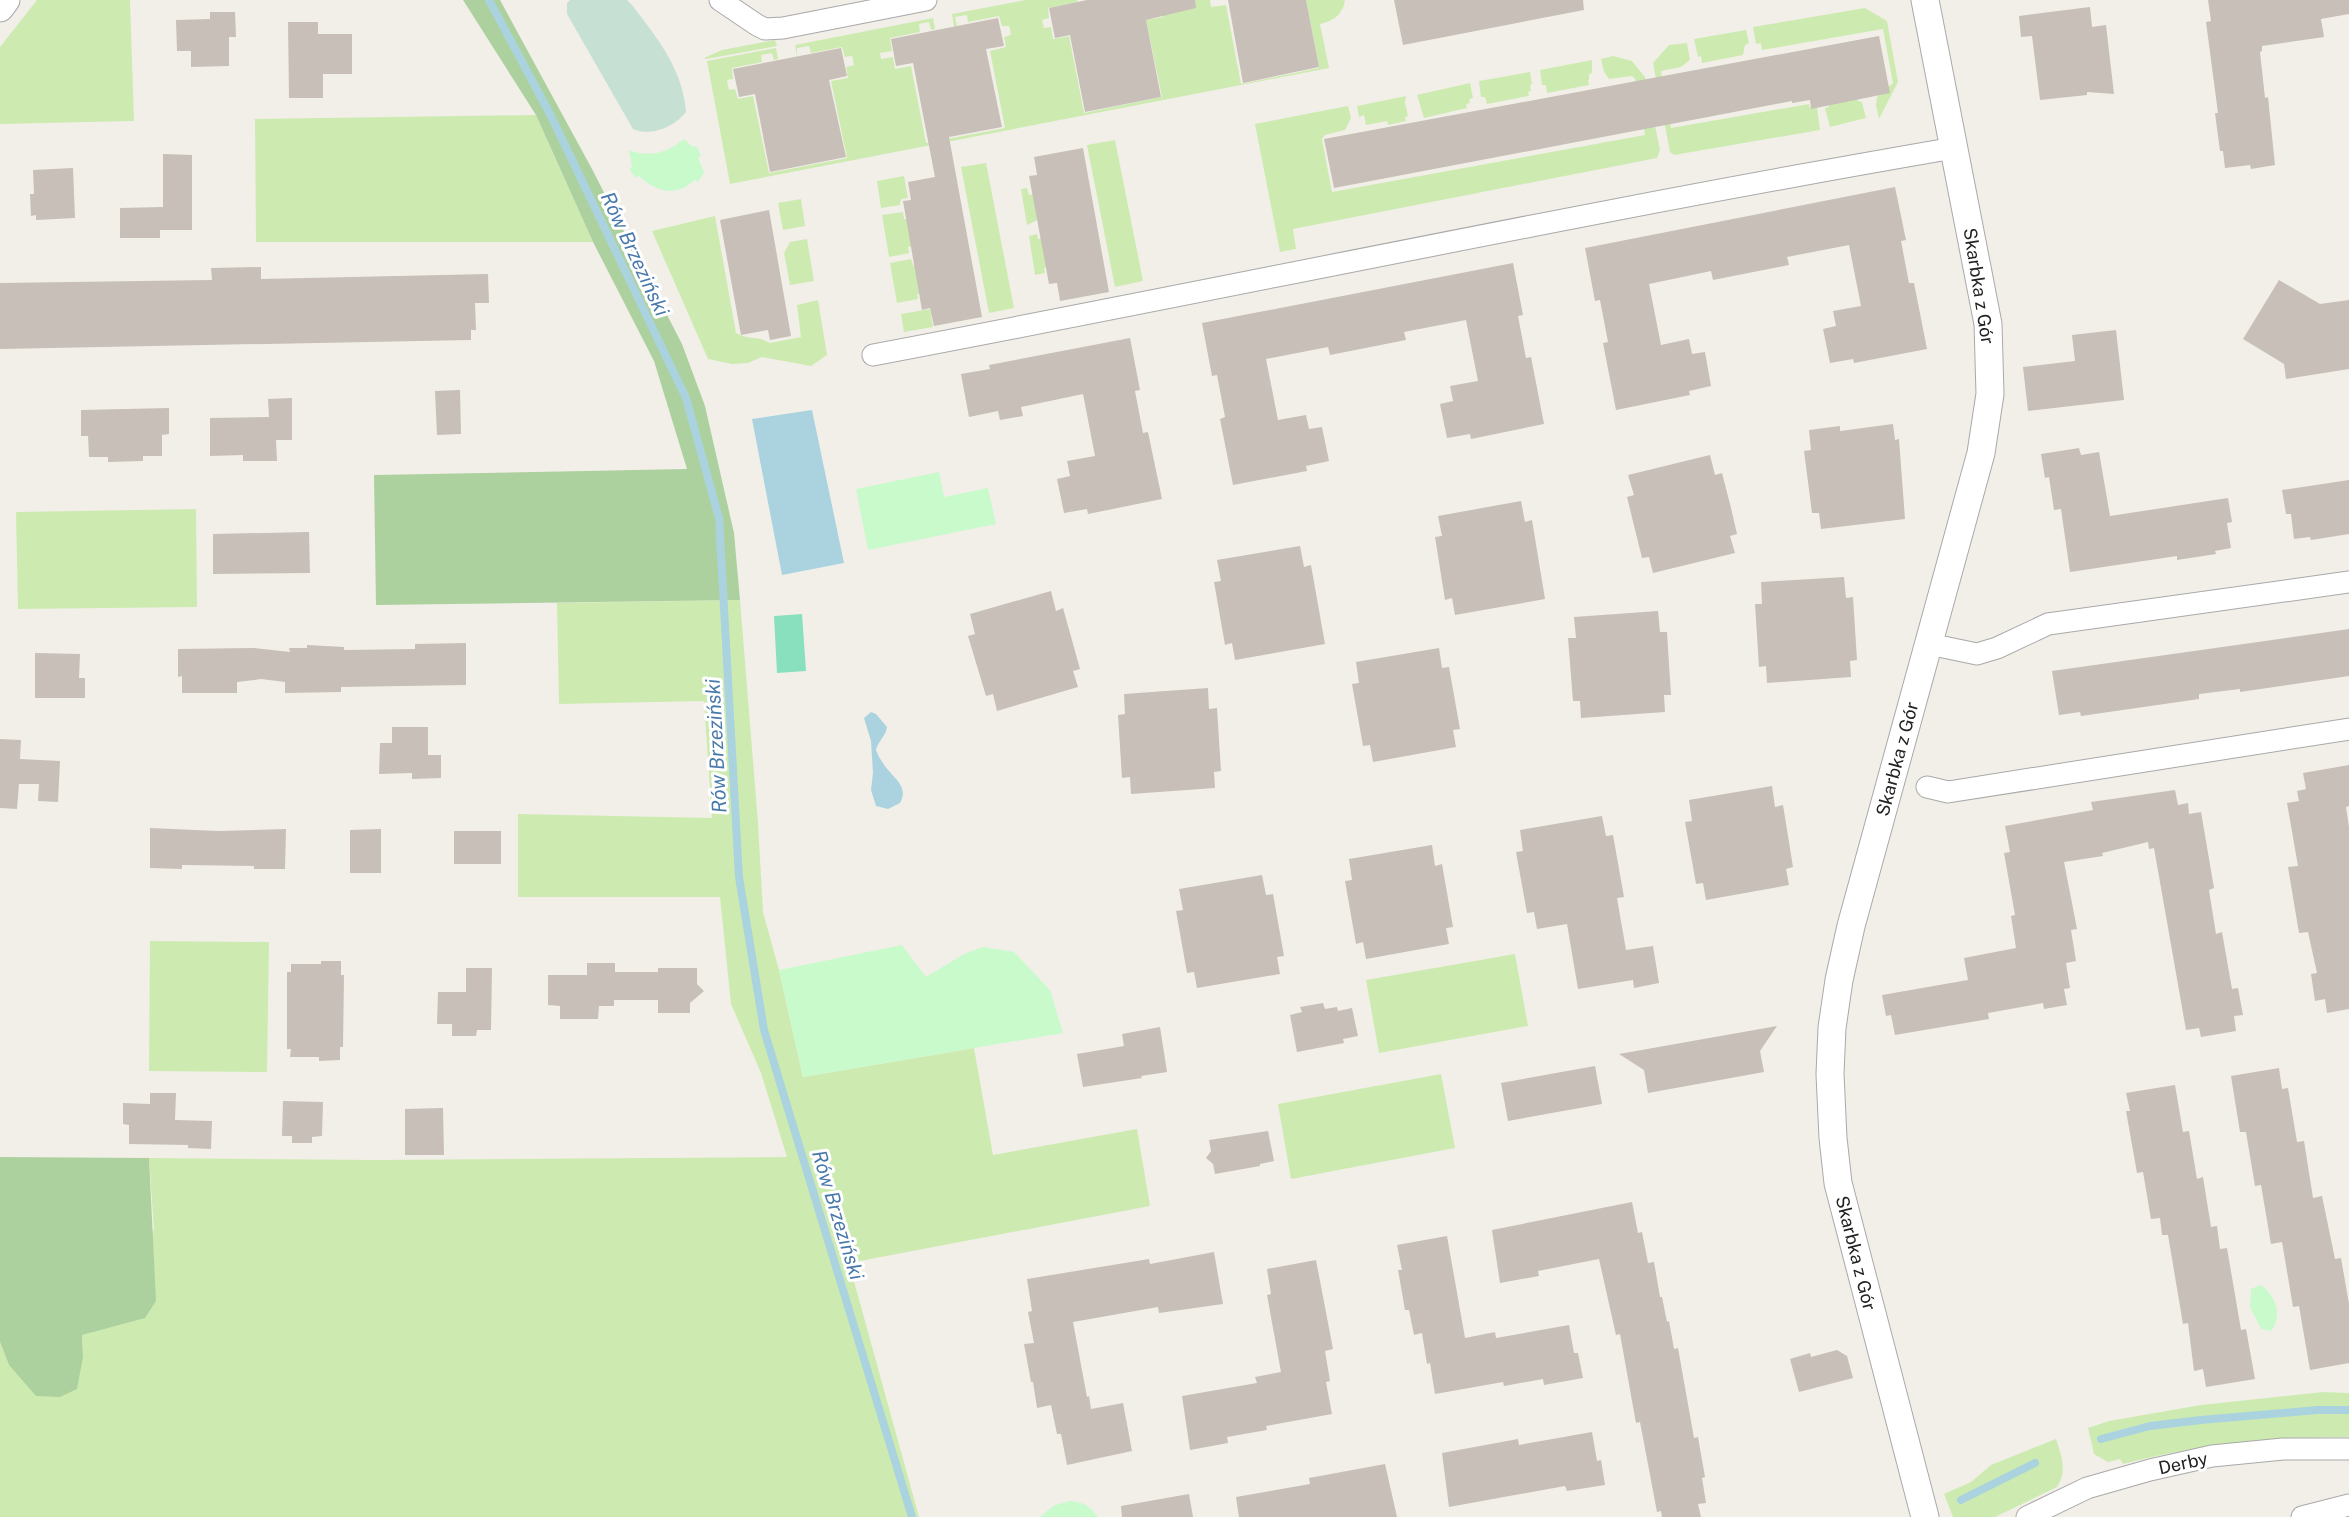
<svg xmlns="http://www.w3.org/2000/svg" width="2349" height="1517" viewBox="0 0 2349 1517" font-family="'Public Sans',sans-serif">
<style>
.grass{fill:#cdebb0}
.forest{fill:#add19e}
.wetland{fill:#c6e0d4}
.park{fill:#c8facc}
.pitch{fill:#88e0be}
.water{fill:#aad3df}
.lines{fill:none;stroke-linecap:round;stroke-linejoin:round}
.stream{stroke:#aad3df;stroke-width:8}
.building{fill:#c7bfb8}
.minor-casing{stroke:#a9a9a9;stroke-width:23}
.tertiary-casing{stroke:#a9a9a9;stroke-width:29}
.minor{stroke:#fff;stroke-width:21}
.tertiary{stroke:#fff;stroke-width:27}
.labels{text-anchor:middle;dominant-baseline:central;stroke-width:6;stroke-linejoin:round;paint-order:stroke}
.street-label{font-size:18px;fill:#222;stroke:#fff}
.water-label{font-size:20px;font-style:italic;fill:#4a7aab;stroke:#fff}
</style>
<rect width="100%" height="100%" fill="#f2efe9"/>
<path class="grass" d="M37,0H130L134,121L0,124V47Z
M1026,0H1077L1078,2L1048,8L1049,18L1042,20L1044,28L1051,27L1053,39L1069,36L1084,113L1162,97L1146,20L1163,17L1161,6L1167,0H1210L1211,7L1226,5L1241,84L1319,68L1306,0H1345C1343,14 1334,21 1320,24L1329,68L730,184L707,61L776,48L778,59L774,60L772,53L761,55L762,62L732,68L733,79L727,80L729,90L735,89L738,99L753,96L769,173L847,158L831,81L848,78L846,67L854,65L852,56L845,57L842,47L811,53L809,46L797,48V56L795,45L933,18L935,29L931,30L929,22L919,24L920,32L890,38L892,51L880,53L881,59L893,57L895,69L911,66L926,143L1005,128L990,51L1006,47L1004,37L1011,35L1009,26H1002L999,16L968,22L967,15L955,17L957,26L954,27L952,14Z
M1865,8L1887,21L1898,82L1879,119L1876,105L1877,97L1893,83L1883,29L1762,50L1761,43L1756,44L1753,27Z
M1746,30L1749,43L1745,45L1743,55L1702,63L1701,56L1698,57L1694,39Z
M775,40L777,46L706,59L704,58L722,50Z
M1687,43L1690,60L1681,67L1661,71L1671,128L1809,104L1810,108L1817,107L1820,130L1674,155L1670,152L1653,63L1669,45Z
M1613,56L1632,61L1645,77L1660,150L1657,158L1293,229L1296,249L1280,252L1255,124L1348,106L1351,118L1345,130L1325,135L1322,139L1332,192L1645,135L1635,79L1632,76L1609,79L1604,72L1601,59Z
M1592,60V73L1589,74V80H1588L1589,85L1547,93L1546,85H1542L1540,70Z
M1530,72L1532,84L1530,85L1531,91L1528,92L1529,96L1487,104L1485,97H1481L1479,81Z
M1470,83L1473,98L1469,99L1470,103L1466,104L1467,108L1424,118L1417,95Z
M1856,95L1858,101L1862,102L1866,118L1830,127L1825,108L1829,107L1828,102Z
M1406,96L1405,102L1408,116L1405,117L1406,121L1388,125L1387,121L1366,125L1364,115L1359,117L1357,106Z
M536,115L593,242H256L255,119Z
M1115,140L1143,281L1115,287L1087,145Z
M986,163L1014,308L989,313L961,167Z
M904,176L908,198L901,199L900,205L881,208L877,181Z
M1027,188L1029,195L1038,193L1042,218L1027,225L1021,189Z
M801,199L805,226L783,230L778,203Z
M903,212L904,219L912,218L916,246L908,247L909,253L889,257L882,215Z
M715,216L736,333C751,341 757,335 770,343L801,337L797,305L818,300L827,355L811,366L762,357L748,363L732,364L708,359L652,231Z
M1037,234L1038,239L1046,238L1051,267L1044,268L1045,273L1035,275L1029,236Z
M807,239L814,281L790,285L784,253L790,242Z
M911,259L913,265L920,264L924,292L917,294L918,299L897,303L890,263Z
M930,309L933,327L904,332L901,314Z
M196,509L197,607L18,609L16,512Z
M740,600L758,823L763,912L779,970L803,1077L974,1048L993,1155L1137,1129L1150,1206L849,1263L919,1517H0V1342L9,1365L83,1357L82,1335L104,1328L154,1229L149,1158L379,1160L787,1157L761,1073L731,1004L720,897H518V814L712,818L704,701L559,704L557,603Z
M150,941L269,942L267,1072L149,1071Z
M1515,954L1528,1026L1379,1053L1366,980Z
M1441,1074L1455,1148L1291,1179L1278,1104Z
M2323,1392L2349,1393V1437C2269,1437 2200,1444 2123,1464L2120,1459L2108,1462L2094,1454L2088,1428L2109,1421L2201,1405Z
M2056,1439C2061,1455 2068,1471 2057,1487L1995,1517H1953L1944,1494L1971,1482L1991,1465Z"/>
<path class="forest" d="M463,0H500L592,169L682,344L705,406L734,533L740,600L376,605L374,475L687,469L654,361L593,242L536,115Z
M0,1157L149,1158L156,1301L145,1318L82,1335L83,1357L77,1389L60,1397L36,1396L9,1365L0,1342Z"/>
<path class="wetland" d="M570,0H627L632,5C657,38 683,69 686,112C674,127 651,137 633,129L567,14V3Z"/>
<path class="park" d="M684,139L693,147L696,146L701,155L698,158L704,172L698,182L694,180C677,198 654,191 639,176L636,178L629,169L632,167L629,150C650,158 667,153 684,139Z
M939,472L944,497L988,488L996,524L868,550L856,489Z
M902,945L926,977L964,954L983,947L1014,952L1050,990L1063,1033L803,1077L779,970Z
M2260,1285C2276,1294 2283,1316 2271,1331L2261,1329L2250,1307L2251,1289Z
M1069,1501C1083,1502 1090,1506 1098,1517H1040L1053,1506Z"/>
<path class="pitch" d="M802,614L806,671L777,673L774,616Z"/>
<path class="water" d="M812,410L844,563L782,575L752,419Z
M871,712L876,714L887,727C886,736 878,741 876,750C878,755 880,759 883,763C891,777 910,785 900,803L888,809L876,806L871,790L873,773L871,741L864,718Z"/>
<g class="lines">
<path class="stream" d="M489,0L551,116L686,398L719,518L739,877L764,1030L912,1517
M2101,1439L2150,1426L2201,1420L2317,1410H2349
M1961,1500L2035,1463"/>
</g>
<path class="building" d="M1087,0H1195L1196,8L1146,20L1161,97L1085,112L1070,35L1055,38L1049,8Z
M1228,0H1306L1319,67L1243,83Z
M1394,0H1583L1584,10L1403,45Z
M2208,0H2349V14L2321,19L2324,37L2262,46V51L2260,52L2265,98L2268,97L2275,165L2251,169L2250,165L2225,168L2223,151H2220L2215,113H2218L2206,22L2211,21Z
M2090,7L2092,27L2106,25L2114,94L2087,92V95L2040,100L2032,36L2021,37L2019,16Z
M210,12H235L236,37H229V66L191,67V51H177L176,20L210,19Z
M998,18L1004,46L986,49L1002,127L949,137L982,317L934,326L930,308L922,310L903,201L911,200L908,182L935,177L913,63L896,66L891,39Z
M288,22H318V34H352V74H323V98H289Z
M1879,36L1890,93L1811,109L1810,100L1792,103V101L1334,188L1324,139Z
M841,48L847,76L829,80L846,157L770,172L755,94L739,97L733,69Z
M1083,148L1109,292L1060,301L1057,283L1049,284L1029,176L1037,175L1034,157Z
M163,154L192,155V230H160V238H120V208L163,207Z
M73,168L75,218L36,220V215L31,216L30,194H34L33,170Z
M1895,187L1906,240L1901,241L1909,283H1914L1927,349L1854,363L1853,359L1830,363L1823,329L1836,326L1833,311L1861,306L1849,245L1787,257L1789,265L1713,280L1711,271L1649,284L1661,345L1689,339L1692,354L1705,352L1711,386L1689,391L1690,395L1616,410L1603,343L1608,342L1600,300L1595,301L1585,248Z
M769,210L791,336L770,340L768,330L741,335L720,220Z
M1513,263L1523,315L1518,316L1526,358L1531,357L1544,424L1471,439L1470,434L1447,438L1440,404L1453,401L1450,386L1478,381L1466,320L1404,332L1406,340L1330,355L1328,347L1266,359L1278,420L1306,415L1309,429L1322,427L1329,461L1306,466L1307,471L1233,485L1220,419L1225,417L1217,375L1212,376L1202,323Z
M261,267V279L488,274L489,303H475L476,330H471V340L0,349V283L212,280L211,268Z
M2279,280L2320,304L2349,300V369L2286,379L2284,364L2243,339Z
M2116,330L2124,400L2028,411L2023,367L2075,361L2072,335Z
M1130,338L1140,390L1135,391L1143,433L1148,432L1162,499L1088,514L1087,509L1064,513L1057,479L1070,476L1067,461L1095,456L1083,394L1021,407L1023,416L1000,420L998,411L969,417L961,374L990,369L989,365Z
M460,390L461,434L437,435L435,391Z
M292,398V440H276L277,461H243V455L210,456V418L269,417L268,399Z
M169,408V434L162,435V456H143V461L108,462V457H89L88,436H81V410Z
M1893,424L1895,440L1899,439L1905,519L1821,529L1819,513H1812L1804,451L1811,450L1809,430L1840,426V431Z
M2079,448L2081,455L2099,452L2110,516L2228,498L2232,522L2227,523L2231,548L2215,551L2216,554L2177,560V556L2070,572L2061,509L2054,510L2049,477L2045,478L2041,454Z
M1710,455L1715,475L1722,473L1731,508L1737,534L1730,536L1735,553L1653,573L1649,557L1642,558L1627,497L1634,495L1628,475Z
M2349,480V534L2311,540L2310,537L2294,539L2291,514H2286L2282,490Z
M1521,501L1525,522L1532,520L1545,599L1455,615L1452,598L1445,600L1435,537L1442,536L1438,516Z
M309,532L310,573L213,574V534Z
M1300,546L1304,567L1311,565L1325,644L1235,660L1232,643L1225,645L1214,582L1221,581L1217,560Z
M1844,577L1846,598L1853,597L1857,660L1850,661L1851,677L1767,683L1766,666L1759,667L1755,604H1762L1761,582Z
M1051,591L1056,611L1063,608L1080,669L1073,671L1078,687L997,711L993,694L986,696L968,636L975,634L970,614Z
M1658,611L1660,632H1667L1671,695H1664L1665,712L1581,718L1580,701H1573L1568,638H1576L1574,617Z
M2349,629V676L2240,692V689L2199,694V699L2081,716L2080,712L2059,715L2052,671Z
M466,643V685L341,687V692L285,693V682L261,679L237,682V693H182V676L178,677V649L254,648L290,652L289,648H307V645L344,647V650L415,649V644Z
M1439,648L1442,668L1449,667L1460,729L1453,730L1456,747L1373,762L1370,745L1363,746L1352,684L1359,683L1356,662Z
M35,653L80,654L79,678H85V698H35Z
M1208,688L1209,709L1217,708L1221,771L1214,772L1215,788L1131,794L1130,777L1122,778L1118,715L1125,714L1124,694Z
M392,727H428V755H441V778L412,779V773L379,774L380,743H392Z
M0,739L21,740L20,759L60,761L58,802L38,801L39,784H19L17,809L0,808Z
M2349,765V806L2346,807L2349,827V1009L2327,1013L2325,999L2315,1001L2311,974L2317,973L2308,932L2299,933L2288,867L2298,866L2287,803L2299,801L2297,791L2306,789L2303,773Z
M1772,786L1775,807L1783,805L1793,867L1786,869L1789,885L1706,900L1703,883L1696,884L1685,822L1692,821L1689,800Z
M2175,790L2178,805L2188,803L2189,814L2201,812L2214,888L2209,890L2216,934L2222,932L2232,989L2238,988L2243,1015L2234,1016L2236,1031L2201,1037L2199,1028L2186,1030L2154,848L2149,849L2148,842L2102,853L2103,856L2064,862L2077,929L2071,930L2076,961L2066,963L2070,988L2064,989L2067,1005L2044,1009L2043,1003L1988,1013L1989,1019L1895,1035L1891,1015L1886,1016L1882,995L1968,980L1964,958L2016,948L2011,916L2015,915L2004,853L2010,852L2005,826L2093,810L2091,802Z
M1602,816L1606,836L1613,835L1624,897L1617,898L1626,950L1653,946L1659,983L1634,988L1633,980L1578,989L1567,924L1537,929L1534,912L1527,913L1516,852L1523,851L1520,830Z
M150,828L218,831L286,829L285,869H254V866L182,865V869L150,868Z
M381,829V873H350V830Z
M454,831H501V864H454Z
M1432,845L1435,866L1442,864L1453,927L1446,928L1449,944L1366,959L1363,942L1356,944L1345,881L1352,880L1349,859Z
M1262,875L1266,895L1273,894L1284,956L1277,957L1280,974L1197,988L1194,972L1187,973L1176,911L1183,910L1179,889Z
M321,961H341V975H344L343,1047H340V1060L319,1061V1057H290L291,1049H287V972H291V964H321Z
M587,963H615V972H658V968H697V984L704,991L690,1003V1013H658V1000H614V1006H599L598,1019H560V1006L548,1005V975H587Z
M466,968H492L491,1030H477L476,1036H452V1024H437L438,992H466Z
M1323,1003L1325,1009L1337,1007L1338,1011L1352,1008L1358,1036L1343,1039L1344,1043L1297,1052L1290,1015L1302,1012L1300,1007Z
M1777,1026L1760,1051L1764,1072L1648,1093L1644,1070L1619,1054Z
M1160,1027L1167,1072L1141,1076L1142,1078L1083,1087L1077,1054L1124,1046L1122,1034Z
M1595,1066L1602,1104L1508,1121L1501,1083Z
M2279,1068L2282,1089L2288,1088L2297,1142L2304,1141L2313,1198L2322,1196L2335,1259L2341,1258L2349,1304V1363L2310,1370L2299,1306L2293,1307L2282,1242L2271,1244L2261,1185L2255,1186L2246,1132H2240L2231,1076Z
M2175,1085L2183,1132L2189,1131L2197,1179L2203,1177L2211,1227L2217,1226L2220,1249L2227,1248L2241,1330L2246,1329L2255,1379L2206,1387L2203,1369L2194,1371L2188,1323L2183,1324L2168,1235H2162L2160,1218L2151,1219L2143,1172L2137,1173L2126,1111H2130L2126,1093Z
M150,1093H176L175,1120L212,1121L211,1149L188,1148V1145L129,1144V1125L123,1124V1103L150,1104Z
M283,1101L323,1102L322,1136L312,1137V1143H292V1136H282Z
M443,1108L444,1155H405V1109Z
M1268,1131L1274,1161L1260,1164V1166L1215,1174L1213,1164L1206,1158L1211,1151L1209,1140Z
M1632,1202L1638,1233L1642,1232L1648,1263L1654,1262L1660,1297H1662L1667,1322L1669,1321L1674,1349L1678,1348L1694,1438L1698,1437L1705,1477L1702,1478L1706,1503L1698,1504L1701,1517H1662L1661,1511L1657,1512L1640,1422L1636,1423L1620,1334L1616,1335L1599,1259L1538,1271L1539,1276L1500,1283L1492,1230Z
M1447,1236L1465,1338L1495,1332L1496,1338L1569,1325L1574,1353H1578L1583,1378L1544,1385L1543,1379L1504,1386L1503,1382L1435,1394L1430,1363L1427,1364L1422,1333L1414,1335L1409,1310H1405L1398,1270H1402L1397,1245Z
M1214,1252L1223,1304L1159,1313L1158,1307L1073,1322L1087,1397L1089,1396L1091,1409L1123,1403L1132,1451L1067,1465L1061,1434H1057L1051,1405L1037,1408L1033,1382H1031L1024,1344L1034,1343L1028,1312L1032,1311L1027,1279L1149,1259L1150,1264Z
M1316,1260L1333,1349L1325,1351L1330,1381L1326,1382L1332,1414L1266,1426L1267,1430L1227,1437L1228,1443L1190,1450L1182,1396L1257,1383L1255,1377L1281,1372L1267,1295L1271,1294L1267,1269Z
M1837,1350L1847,1356L1853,1378L1799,1392L1790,1359L1810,1353L1811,1357Z
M1592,1432L1597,1461L1601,1460L1605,1485L1567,1491L1565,1486L1449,1507L1442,1453L1518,1439L1519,1445Z
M1385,1464L1397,1517H1239L1236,1497L1310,1484L1309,1478Z
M1189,1494L1193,1517H1122L1121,1506Z"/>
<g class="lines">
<defs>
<path id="minor" d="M720,0L757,25L765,29L783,28L926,0
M873,355C1233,287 1592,210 1954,148
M1929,644L1977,654L1997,648L2048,624L2349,582
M1927,787L1948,792L2349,729
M2027,1517L2087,1488L2150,1470L2212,1456L2283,1449H2349
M2302,1517L2349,1505"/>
<path id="tertiary" d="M0,8L6,0
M1925,1517L1838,1183L1833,1138L1830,1074L1832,1028L1839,980L1851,926L1981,453L1990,394L1988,324L1925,0"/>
</defs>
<use href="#minor" class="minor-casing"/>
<use href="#tertiary" class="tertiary-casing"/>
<use href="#minor" class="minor"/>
<use href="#tertiary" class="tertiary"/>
</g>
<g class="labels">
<g class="street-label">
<text transform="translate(1979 286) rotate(81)">Skarbka z Gór</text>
<text transform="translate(1897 759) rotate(-75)">Skarbka z Gór</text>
<text transform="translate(1856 1253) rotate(76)">Skarbka z Gór</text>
<text transform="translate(2183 1463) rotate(-12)">Derby</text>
</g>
<g class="water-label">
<text transform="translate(635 254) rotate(65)">Rów Brzeziński</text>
<text transform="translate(716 746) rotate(-93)">Rów Brzeziński</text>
<text transform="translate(838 1215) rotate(73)">Rów Brzeziński</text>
</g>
</g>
</svg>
